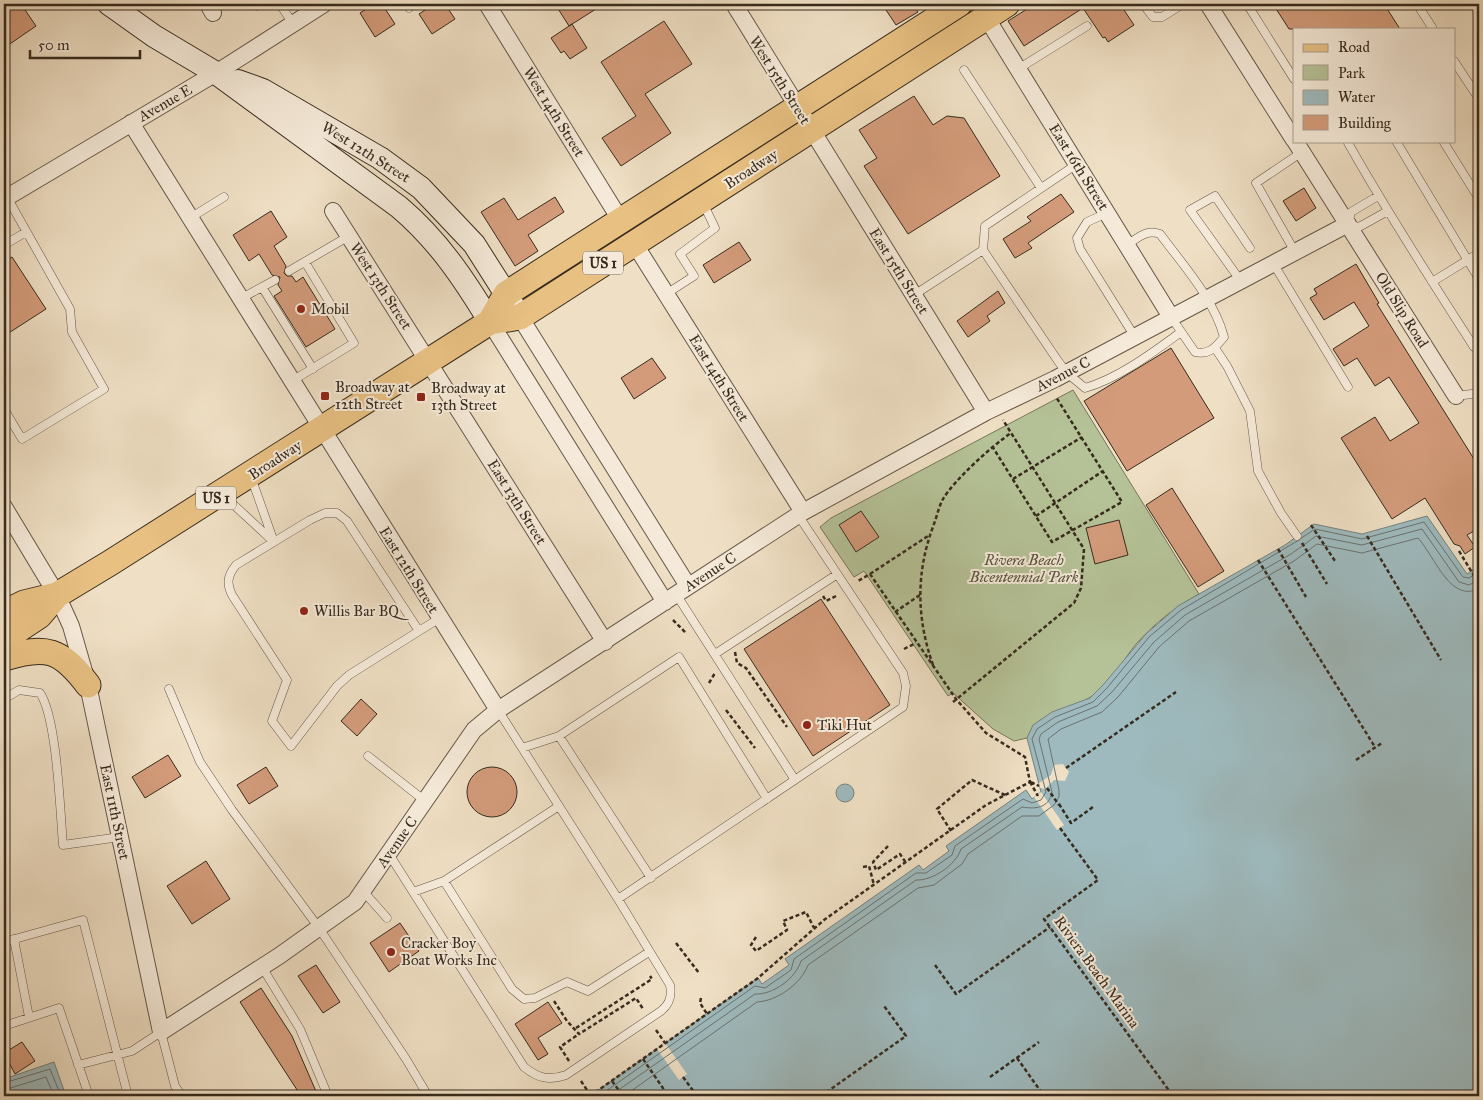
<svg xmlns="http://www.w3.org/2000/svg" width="1483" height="1100" viewBox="0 0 1483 1100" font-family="'IM FELL Great Primer',serif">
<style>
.green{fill:#b5c297;stroke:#76765a}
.water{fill:#9ebabe;stroke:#75817e}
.pier{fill:#efdfc4}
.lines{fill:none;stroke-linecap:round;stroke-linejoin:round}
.shore{stroke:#6a726e;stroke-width:1}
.ferry{stroke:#514f46;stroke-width:1;stroke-dasharray:6 5;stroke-linecap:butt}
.building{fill:#d39b7a;stroke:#372b1e}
.lane-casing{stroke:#655848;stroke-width:9}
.street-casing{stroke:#655848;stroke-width:18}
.secondary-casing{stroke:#372b1e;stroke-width:24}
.primary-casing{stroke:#372b1e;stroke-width:27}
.path{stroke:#372b1e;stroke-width:2.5;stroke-dasharray:4 2.5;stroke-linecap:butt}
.lane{stroke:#f5ead9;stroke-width:8}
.street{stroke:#f5ead9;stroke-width:16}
.secondary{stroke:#f5ead9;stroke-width:22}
.primary{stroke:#e8c082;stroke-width:25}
.poi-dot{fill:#8f2418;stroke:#f5ead9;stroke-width:2}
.labels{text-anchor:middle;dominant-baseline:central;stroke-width:4;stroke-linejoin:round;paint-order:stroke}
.shield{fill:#f5ead9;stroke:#706456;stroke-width:1}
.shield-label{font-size:14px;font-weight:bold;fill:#372b1e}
.street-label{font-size:15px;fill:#372b1e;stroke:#f5ead9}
.poi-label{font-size:15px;fill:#372b1e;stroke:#f5ead9;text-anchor:start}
.park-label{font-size:15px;font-style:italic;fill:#56513c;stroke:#f5ead9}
</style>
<rect width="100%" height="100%" fill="#efdfc4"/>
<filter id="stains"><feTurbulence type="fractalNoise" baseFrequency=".004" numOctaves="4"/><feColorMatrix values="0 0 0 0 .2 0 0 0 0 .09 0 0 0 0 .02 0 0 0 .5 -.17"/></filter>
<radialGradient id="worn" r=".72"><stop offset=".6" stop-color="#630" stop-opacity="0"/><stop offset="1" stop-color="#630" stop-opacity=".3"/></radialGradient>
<path class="green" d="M1073,390L1199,594C1175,607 1154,624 1136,644C1122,661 1109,687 1089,698C1066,712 1039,712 1027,738L1014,741L993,729L953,693L948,696L864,571L854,577L820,527L831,518Z"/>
<path class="water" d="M1427,516L1467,574L1479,566V1096H590L758,978L762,984L789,965L785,959L919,865L923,870L949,851L946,846L1026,790L1032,799L1041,792L1040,788L1027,738L1033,725L1052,712L1090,698L1103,685L1146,634L1178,606L1285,545L1314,524L1362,534Z
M836 793a9 9 0 1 1 18 0a9 9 0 1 1-18 0Z
M54,1062L66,1096H4V1079Z"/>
<path class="pier" d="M1063,764L1069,772L1065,781L1054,780L1045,789L1040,788L1039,783L1051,775L1054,765Z
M1041,792L1064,825L1057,830L1034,797Z
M665,1043L687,1074L679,1080L657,1049Z"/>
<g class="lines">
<path class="shore" d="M1300,539L1315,529L1362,539L1424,522L1463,577L1469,578L1479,572
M4,1083L50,1069L61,1096
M4,1090L46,1077L54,1096
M599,1096L755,986L765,988L791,970L794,959L916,873H926L952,855L955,846L1023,799L1032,803L1041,800L1046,792L1032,739L1037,729L1055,717L1093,702L1107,688L1149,637L1181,610L1299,540
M610,1096L755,994C773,995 796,978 801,961L916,880C932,881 956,865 961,849L1022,807C1034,809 1049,809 1052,792L1039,739L1041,734L1058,722L1097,706L1112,692L1154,642L1185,615L1291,554L1316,536L1362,545L1422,529L1459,582L1469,585L1479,580
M624,1096L757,1002C777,1001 801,984 808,965L918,888L934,885L962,864L968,854L1022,816H1039L1054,805L1059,797V790L1048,739L1061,729L1102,712L1118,697L1159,647L1189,621L1294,561L1317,544L1362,553L1418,538C1434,555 1451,605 1479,588"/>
<path class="ferry" d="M667,1094L668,1096"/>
</g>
<path class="building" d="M14,4H21L36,26L4,48V11Z
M374,4H382L395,24L375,37L360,13Z
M434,4H445L455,19L432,34L419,14Z
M555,4H604L569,26Z
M882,4H913L918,12L896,25Z
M1035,4H1120L1134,25L1108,42L1105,37L1103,38L1083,8L1024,46L1008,21Z
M1273,4H1384L1400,29H1289Z
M664,21L692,64L645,94L671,133L621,166L602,138L636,116L601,62Z
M572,24L587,48L570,59L564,51L561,53L551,38Z
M914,96L933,125L947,116L964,118L1000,176L908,234L864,166L877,158L859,130Z
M1304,188L1316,208L1296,221L1283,201Z
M1061,194L1074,212L1028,243L1032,248L1015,258L1003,239L1031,221L1027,217Z
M555,197L564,212L528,235L538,251L515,266L481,212L504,198L518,220Z
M271,211L287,237L274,246L286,266L284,273L287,276H292L296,282L303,277L335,329L306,347L274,296L282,291L278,285L280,277L272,275L259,254L249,261L233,235Z
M739,242L751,260L714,283L703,265Z
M12,257L46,309L4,336V262Z
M1356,264L1379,303L1377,304L1479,467V528L1467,535L1475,547L1465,554L1460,546L1454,544L1425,498L1392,519L1341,438L1375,417L1390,441L1419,423L1389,377L1375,386L1357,358L1344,366L1333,349L1369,326L1354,302L1324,320L1310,298L1317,294L1314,289Z
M998,291L1005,303L987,316L990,321L968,337L957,321Z
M1171,348L1214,418L1127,471L1084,401Z
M652,358L666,378L634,399L621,378Z
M1172,488L1224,571L1198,587L1146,505Z
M861,511L879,537L856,552L839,525Z
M1119,520L1128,555L1095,564L1086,528Z
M821,599L890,705L813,756L744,649Z
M361,699L377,714L357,736L341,721Z
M168,755L181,776L145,798L132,777Z
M467 792a25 25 0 1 1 50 0a25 25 0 1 1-50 0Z
M266,767L278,786L249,804L237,785Z
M206,861L230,899L192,924L167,886Z
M400,923L419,951L389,972L370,943Z
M316,965L340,1002L323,1013L298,976Z
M261,988L292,1036L318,1096H301L240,1002Z
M548,1002L562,1023L538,1038L548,1054L538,1060L515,1024Z
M22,1042L35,1061L15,1074L4,1053Z"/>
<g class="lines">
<defs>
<path id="lane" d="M256,4L257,6L260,4
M280,4L293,24
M406,4L409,8
M1143,4L1153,17H1162L1183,4
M1247,4L1294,79
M1417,4L1433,29
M1454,61L1479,99
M1018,69L1087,26
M964,70L1041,188
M1347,141C1387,212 1430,279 1474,347L1479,344
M1396,141L1479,279
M1443,141L1479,199
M1077,164L985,226L983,250L1058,361L1067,373L1085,388C1119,378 1152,353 1181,332
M1378,196L1351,212L1348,224L1359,227L1386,212
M1107,213L1087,222L1077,238L1080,249L1135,337
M190,218L224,197
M4,245L26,232
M1127,245C1138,238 1146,229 1160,234C1183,265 1214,299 1224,337C1215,348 1209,355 1195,352L1171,317
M1295,252L1256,183L1302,152
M1273,263L1348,387
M289,271L349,236
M1240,280L1190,210L1215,196L1250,248
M1432,282L1479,253
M262,287L313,369
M666,294L694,276L680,254L715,228L703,203
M914,295L983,250
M240,299L275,280
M1215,348L1227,366L1250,411L1258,471L1281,513L1297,536
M292,381L354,343L305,262
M1456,396L1479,393
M4,409L22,439L104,389L72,332L70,309L7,197
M223,495L274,542L251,477
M325,513H337L347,521L419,631L349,675L337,686L291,746L272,721L287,680L232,595C226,583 228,575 236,565L310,520Z
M676,594L795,780
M419,631L440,618
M715,654L836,575
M169,689L200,762L232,810L319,928L406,1059L428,1096
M4,699L19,690L40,693C57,718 60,810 63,845L120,837
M498,710L618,899L903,707L906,686L903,673L798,515
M522,748L559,736
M368,756L425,801
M389,854L524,1067C538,1078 548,1081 566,1075L661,1011C670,1004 672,996 670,985L618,899
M651,878L559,736L679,657L767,799
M444,881L512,989L524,999L535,998L567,982L588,991L649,952
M363,891L387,918
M413,892L444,881L559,806
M14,939L29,1017
M4,942L83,920L128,1096
M262,967L300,1029L328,1096
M4,1026L59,1008L89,1096
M78,1065L132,1051L161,1032L175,1086L182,1096"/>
<path id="street" d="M208,4L213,13
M487,4L621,221
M734,4L986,412
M1208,4L1294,140
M986,17L1171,317
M131,123L498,710
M1295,141L1456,396
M4,199L216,73L324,4
M333,211L605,642
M634,243L803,512
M520,317L688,586
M490,322L665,602
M4,507L57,595L71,626L88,685L161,1032L279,956L355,902L474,730L498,710L803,512L986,412L1055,379L1348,224"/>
<path id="secondary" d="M109,4L154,36L216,73L399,207C438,240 464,279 490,322
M238,81L263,90L380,158L421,188L474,244L516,310"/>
<path id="primary" d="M490,322L506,294L959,4
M4,613L24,603L57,595L110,563L490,322L520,317L1007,4
M4,639L39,616L57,595
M4,658C46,645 61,649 88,685"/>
</defs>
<use href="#lane" class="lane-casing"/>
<use href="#street" class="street-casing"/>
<use href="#secondary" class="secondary-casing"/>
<use href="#primary" class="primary-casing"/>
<path class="path" d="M992,446L1052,542L1122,502L1056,397
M1013,479L1082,437
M1036,516L1103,471
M1311,525L1335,561
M1367,536L1441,660
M1302,543L1327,584
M1278,549L1306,597
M1459,551L1479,584
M1258,560L1375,747
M870,574L928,536
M823,596L826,601L838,595
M895,612L920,595
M673,620L686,633
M904,649L916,643
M735,652L737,663L746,668L787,727
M933,665C916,617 916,571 934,524C937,516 939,506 943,499C955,479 992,446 1011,433
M709,683L715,673
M953,702L1074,603L1081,588L1084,549L1003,420
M726,710L755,748
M1356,760L1382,743
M1066,768L1176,692
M1030,782L1038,796
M1031,782L1039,786
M1047,788L1059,805
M1059,804L1071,823L1093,807
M1060,828L1098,880L1044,919L1173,1096
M951,831L937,809L972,780L1005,795
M888,846L873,862L876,870L900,854L906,863
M863,867L869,866L874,885
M756,937L751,945L756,951L787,930L783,921L806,912L814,928
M676,943L699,973
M935,965L956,994L1050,927
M701,998L700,1003L707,1014
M554,1001L567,1021L579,1034L636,998L643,1009
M576,1028L652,979L650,976
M656,1030L665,1043
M1017,1058L1044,1096
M643,1059L667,1094
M569,1061L560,1047L579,1034
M683,1077L697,1096
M990,1077L1039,1042
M581,1081L591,1096
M612,1081L623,1096
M590,1096L758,978L824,920L986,805L1030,782L1025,757L986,733L956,699L870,574L858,581
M821,1096L906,1036L884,1006"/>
<use href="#lane" class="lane"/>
<use href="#street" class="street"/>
<use href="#secondary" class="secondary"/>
<use href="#primary" class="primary"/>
</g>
<g class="poi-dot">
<circle cx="301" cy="309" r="5"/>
<rect x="320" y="391" width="10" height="10" rx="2.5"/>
<rect x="416" y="392" width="10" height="10" rx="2.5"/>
<circle cx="304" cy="611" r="5"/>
<circle cx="807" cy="725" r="5"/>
<circle cx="391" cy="952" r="5"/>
</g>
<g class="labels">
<g class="shield">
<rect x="583" y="251.5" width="40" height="23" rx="4"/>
<rect x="196" y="486.5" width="40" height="23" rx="4"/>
</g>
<g class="shield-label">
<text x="603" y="263">US 1</text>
<text x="216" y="498">US 1</text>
</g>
<g class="street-label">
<text transform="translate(780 80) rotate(58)">West 15th Street</text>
<text transform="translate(165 103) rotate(-30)">Avenue E</text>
<text transform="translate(554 112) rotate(58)">West 14th Street</text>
<text transform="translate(366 152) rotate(32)">West 12th Street</text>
<text transform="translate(1079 167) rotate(58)">East 16th Street</text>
<text transform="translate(751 169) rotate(-33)">Broadway</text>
<text transform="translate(899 271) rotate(58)">East 15th Street</text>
<text transform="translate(381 286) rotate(57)">West 13th Street</text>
<text transform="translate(1402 310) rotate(58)">Old Slip Road</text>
<text transform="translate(1063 374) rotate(-27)">Avenue C</text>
<text transform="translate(719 378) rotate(58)">East 14th Street</text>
<text transform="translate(275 460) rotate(-33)">Broadway</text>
<text transform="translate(517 502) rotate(58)">East 13th Street</text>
<text transform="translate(409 570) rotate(58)">East 12th Street</text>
<text transform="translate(710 572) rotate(-33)">Avenue C</text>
<text transform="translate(115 812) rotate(78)">East 11th Street</text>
<text transform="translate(397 842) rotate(-55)">Avenue C</text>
<text transform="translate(1097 972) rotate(54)">Riviera Beach Marina</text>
</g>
<g class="poi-label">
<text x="311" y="309">Mobil</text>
<text x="335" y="387">Broadway at<tspan x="335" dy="17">12th Street</tspan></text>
<text x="431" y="388">Broadway at<tspan x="431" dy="17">13th Street</tspan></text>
<text x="314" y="611">Willis Bar BQ</text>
<text x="817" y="725">Tiki Hut</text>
<text x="401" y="943">Cracker Boy<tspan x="401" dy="17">Boat Works Inc</tspan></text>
</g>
<g class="park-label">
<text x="1024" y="560">Rivera Beach<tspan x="1024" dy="17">Bicentennial Park</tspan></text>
</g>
</g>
<rect width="1483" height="1100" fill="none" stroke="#efdfc4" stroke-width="20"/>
<rect x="5" y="5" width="1473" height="1090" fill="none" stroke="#372b1e" stroke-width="2.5"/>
<rect x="10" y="10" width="1463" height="1080" fill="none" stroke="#372b1e"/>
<rect x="1293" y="28" width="162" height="115" fill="#f5ead9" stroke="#a99e8e"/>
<rect x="1303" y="44" width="25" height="8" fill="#e8c082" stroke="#a99e8e"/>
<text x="1338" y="52" font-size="15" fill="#372b1e">Road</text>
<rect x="1303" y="65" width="25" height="15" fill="#b5c297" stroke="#a99e8e"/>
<text x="1338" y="78" font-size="15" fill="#372b1e">Park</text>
<rect x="1303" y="90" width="25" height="15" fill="#9ebabe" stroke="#a99e8e"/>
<text x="1338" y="102" font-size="15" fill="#372b1e">Water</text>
<rect x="1303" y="115" width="25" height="15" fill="#d39b7a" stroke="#a99e8e"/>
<text x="1338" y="128" font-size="15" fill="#372b1e">Building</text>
<path d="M30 50v8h110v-8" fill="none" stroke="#372b1e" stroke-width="2.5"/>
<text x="38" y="50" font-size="15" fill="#372b1e" stroke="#f5ead9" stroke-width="4" paint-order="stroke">50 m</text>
<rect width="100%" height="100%" filter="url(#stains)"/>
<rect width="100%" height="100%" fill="url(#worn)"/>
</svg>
